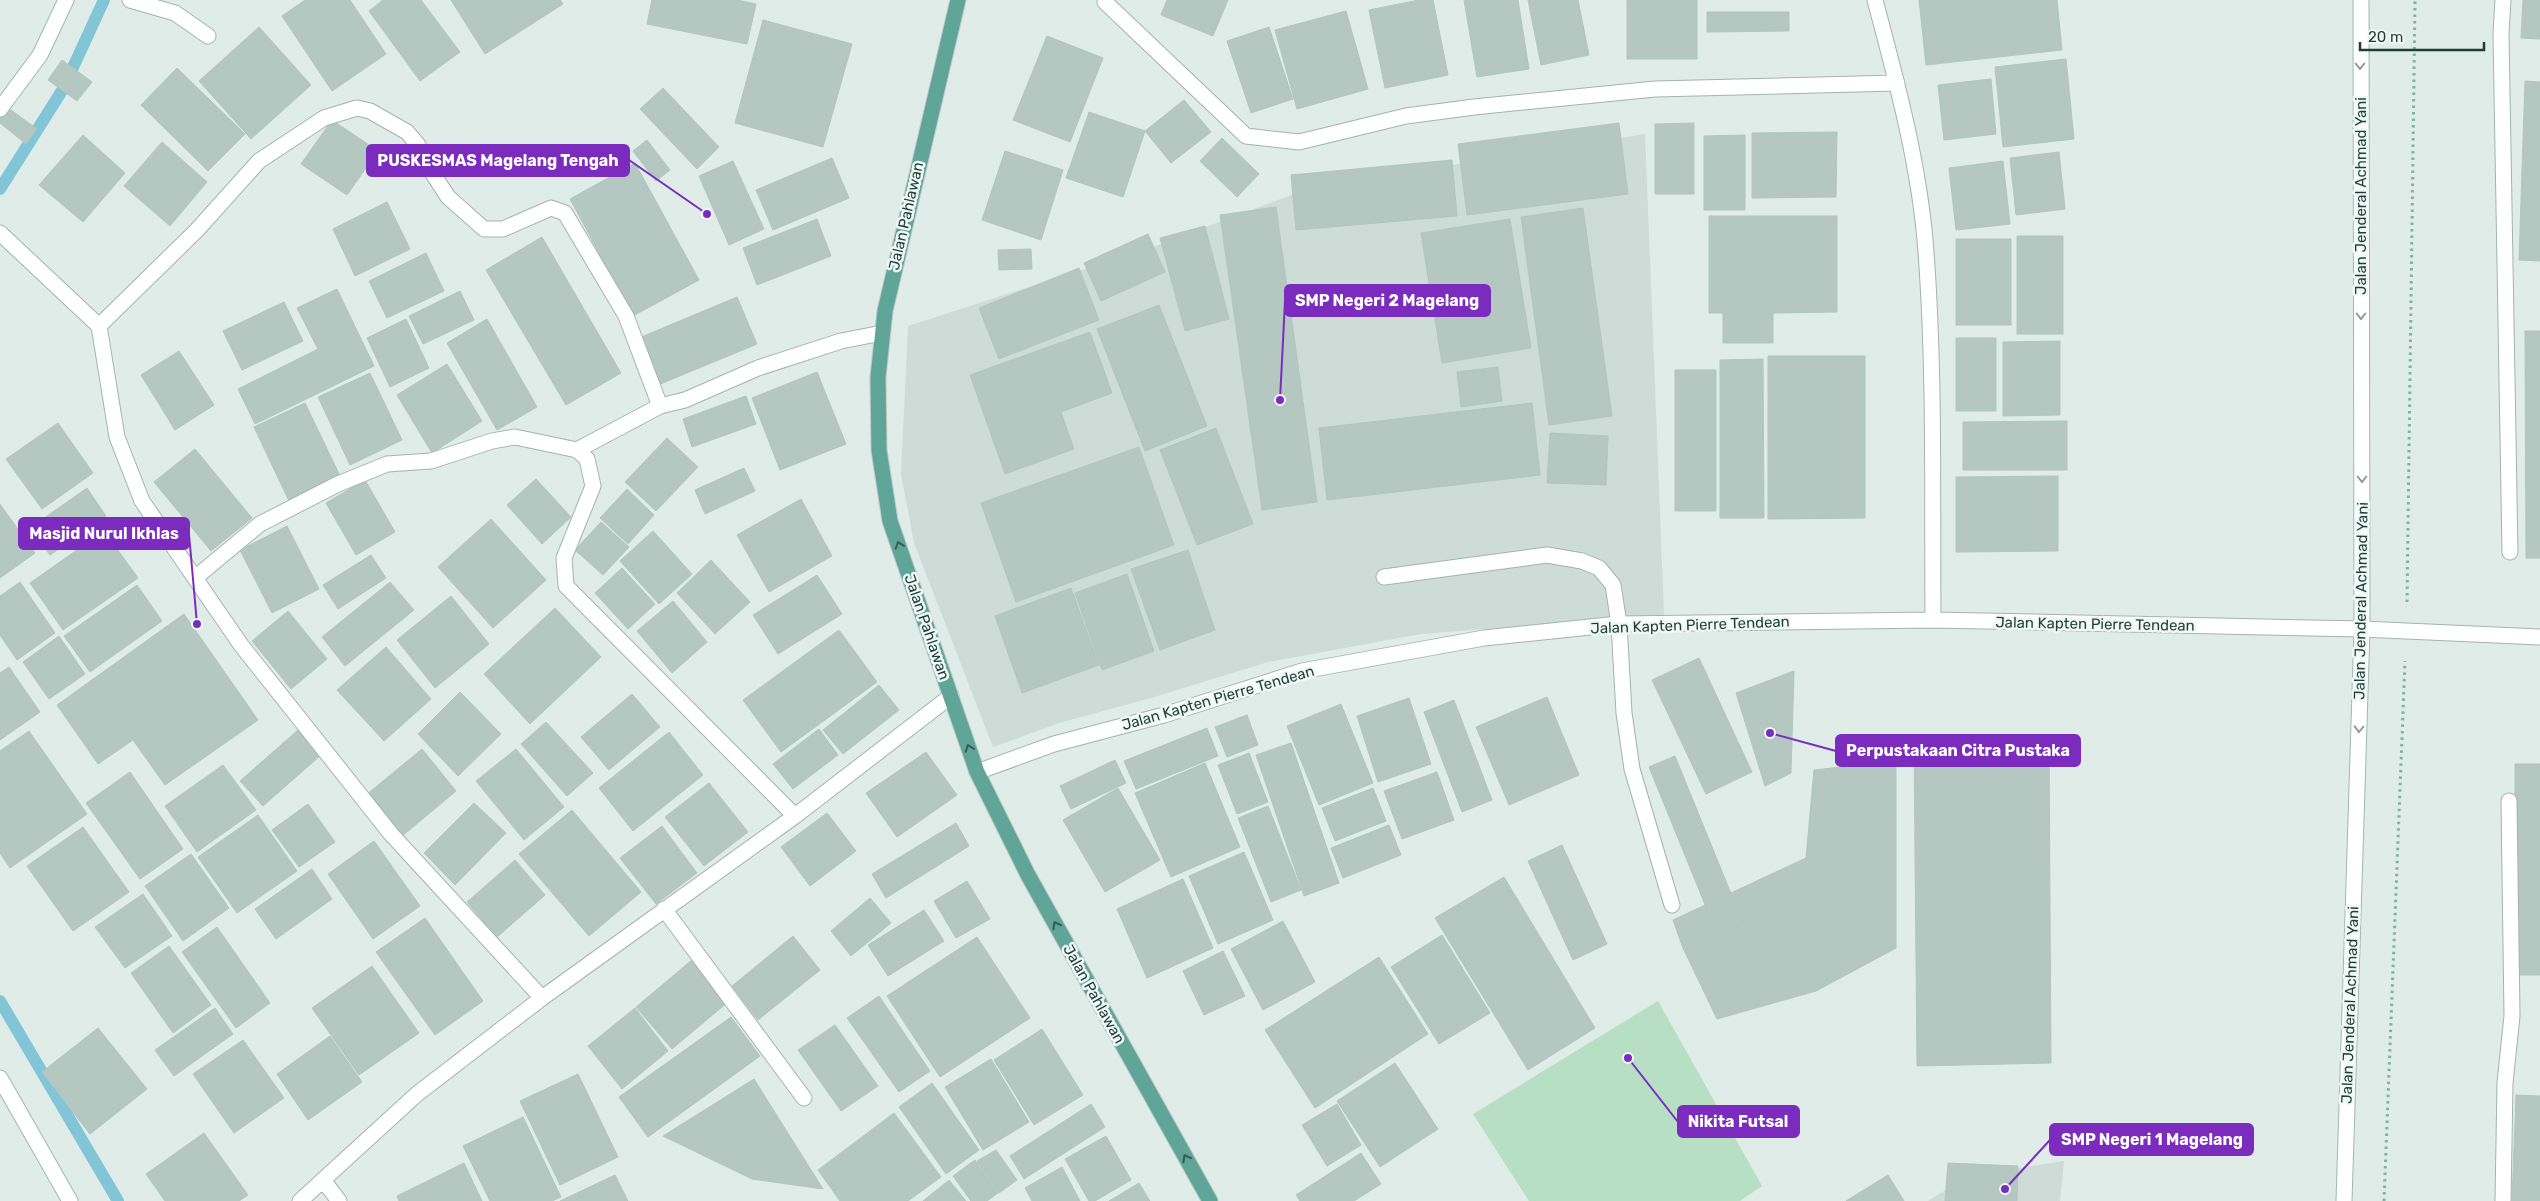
<svg xmlns="http://www.w3.org/2000/svg" width="2540" height="1201" viewBox="0 0 2540 1201" font-family="Rubik,sans-serif">
<style>
.built{fill:#cddcd6}
.green{fill:#b6dfc3}
.lines{fill:none;stroke-linecap:round;stroke-linejoin:round}
.stream{stroke:#82c5d7;stroke-width:12}
.building{fill:#b4c7c0;stroke:#b1c6bf}
.lane-casing{stroke:#a2b4af;stroke-width:17}
.street-casing{stroke:#a2b4af;stroke-width:17}
.secondary-casing{stroke:#9db9b0;stroke-width:17}
.primary-casing{stroke:#c0c9c7;stroke-width:17}
.path{stroke:#7db3a5;stroke-width:3;stroke-dasharray:2.5 4;stroke-linecap:butt}
.lane{stroke:#fff;stroke-width:15}
.street{stroke:#fff;stroke-width:15}
.secondary{stroke:#fff;stroke-width:15}
.primary{stroke:#60a698;stroke-width:15}
.oneway{stroke:#8f9e9b}
.oneway2{stroke:#325d54}
.labels{text-anchor:middle;dominant-baseline:central;stroke-width:5;stroke-linejoin:round;paint-order:stroke}
.street-label{font-size:15px;fill:#1f3e37;stroke:#f0f8f5}
.leader{fill:none;stroke:#7b2cbf;stroke-width:2}
.callout-dot{fill:#7b2cbf;stroke:#f0f8f5;stroke-width:2}
.callout{fill:#7b2cbf;stroke:#7b2cbf;stroke-width:2}
.callout-label{font-size:16px;text-anchor:middle;font-weight:bold;fill:#fff}
</style>
<rect width="100%" height="100%" fill="#dfece7"/>
<path class="built" d="M1645,134L1664,615L1421,634L1268,662L1151,698L1059,723L993,747L914,543L901,474L908,326L1150,248L1310,188Z
M2064,1161L2060,1201H1928L1968,1176Z"/>
<path class="green" d="M1658,1001L1762,1186L1740,1201H1529L1473,1114Z"/>
<g class="lines">
<path class="stream" d="M0,189L63,89L104,0
M0,1001L118,1201"/>
</g>
<path class="building" d="M305,0H350L386,54L332,91L282,16Z
M383,0H421L460,52L420,81L369,11Z
M451,0H560L563,4L485,54Z
M652,0H737L756,4L747,44L647,24Z
M1167,0H1228L1213,36L1161,15Z
M1419,0H1433L1448,75L1385,88L1369,10Z
M1464,0H1518L1529,69L1477,77Z
M1528,0H1578L1589,55L1541,65Z
M1627,0H1697V59H1627Z
M1919,0H2057L2062,50L1926,65Z
M2523,0H2540V39L2521,38Z
M1346,11L1368,89L1297,109L1275,30Z
M1707,12H1789V31L1707,32Z
M763,20L852,44L823,147L735,123Z
M259,27L311,85L251,139L199,81Z
M1269,27L1293,99L1251,113L1227,41Z
M1047,36L1103,58L1070,142L1013,120Z
M2066,59L2074,139L2003,147L1995,67Z
M62,60L92,82L77,101L48,80Z
M177,68L245,134L208,171L141,105Z
M1991,79L1996,134L1944,140L1938,85Z
M2525,81L2540,82V261L2519,260Z
M663,88L719,147L697,169L640,109Z
M1184,100L1211,132L1171,163L1145,131Z
M7,107L37,129L26,144L0,123V116Z
M1089,112L1145,131L1123,197L1066,178Z
M332,120L378,151L347,195L301,164Z
M1619,123L1628,194L1467,215L1458,144Z
M1694,123V194H1655V124Z
M1837,132L1836,197L1752,198V133Z
M83,135L125,173L83,222L39,185Z
M1745,135V210H1704V136Z
M1222,138L1259,174L1237,197L1200,161Z
M647,140L670,170L656,181L633,151Z
M162,142L207,182L170,226L124,186Z
M1005,151L1063,170L1041,240L982,220Z
M2059,152L2065,209L2016,215L2010,158Z
M832,158L849,198L773,230L756,190Z
M1452,160L1457,216L1296,230L1291,175Z
M733,161L764,229L729,245L699,176Z
M2003,161L2010,224L1956,230L1949,168Z
M635,163L699,280L633,316L570,199Z
M387,202L410,249L355,276L333,229Z
M1276,207L1317,502L1262,510L1220,215Z
M1583,208L1612,416L1549,425L1521,217Z
M1709,216H1837V312L1773,313V343H1723V313H1709Z
M817,219L831,256L757,285L743,248Z
M1510,219L1531,348L1442,363L1421,233Z
M1205,226L1229,319L1185,331L1160,238Z
M1148,234L1165,272L1101,301L1084,263Z
M2017,236H2063V334H2017Z
M542,237L621,373L566,405L486,270Z
M1956,239H2011V325H1956Z
M1031,249L1032,269L999,270L998,250Z
M426,253L444,291L387,318L369,281Z
M1079,268L1099,320L999,359L979,308Z
M337,289L374,366L255,424L238,389L318,349L297,308Z
M460,291L474,320L423,344L409,316Z
M737,297L757,344L658,385L639,338Z
M284,302L303,341L242,370L223,331Z
M1159,305L1207,426L1145,451L1097,329Z
M406,319L429,368L390,387L367,338Z
M487,319L537,407L497,430L447,343Z
M2525,331H2540V558H2526Z
M1090,332L1112,393L1061,412L1074,449L1005,474L970,375Z
M1956,338H1996V411H1956Z
M2060,341V415L2003,416V342Z
M179,351L214,405L175,430L141,375Z
M1768,356H1865V518L1768,519Z
M1763,359L1764,518H1720V360Z
M447,364L482,421L432,453L397,395Z
M1498,367L1502,401L1461,407L1457,372Z
M1675,370H1716V511H1675Z
M817,372L846,444L780,470L752,398Z
M370,373L402,440L350,465L318,397Z
M746,396L756,424L692,447L683,419Z
M305,403L340,476L289,501L254,427Z
M1532,403L1540,475L1327,500L1319,428Z
M2067,421V470H1963V422Z
M58,423L93,473L42,509L6,459Z
M1216,428L1253,524L1197,545L1160,450Z
M1550,433L1608,436L1606,485L1547,483Z
M667,438L698,467L656,511L625,482Z
M1139,447L1174,545L1016,602L981,503Z
M195,449L252,518L211,551L154,482Z
M744,468L755,491L705,514L695,490Z
M2058,476V551L1956,552V477Z
M536,479L571,517L542,544L507,505Z
M365,480L395,532L356,555L326,503Z
M87,488L106,516L50,555L30,528Z
M627,489L654,515L628,544L600,518Z
M801,499L832,556L769,592L737,535Z
M0,504L35,553L0,578Z
M491,519L546,580L493,628L438,567Z
M601,522L629,547L603,575L575,550Z
M287,526L319,589L272,613L240,550Z
M104,531L138,578L63,630L30,583Z
M653,531L692,574L659,604L620,561Z
M1188,550L1215,630L1160,650L1131,569Z
M371,555L386,578L338,609L323,585Z
M711,560L750,602L715,634L677,593Z
M622,568L655,604L628,629L595,593Z
M1127,574L1154,651L1102,670L1075,593Z
M817,575L842,614L778,654L753,615Z
M20,582L55,633L17,660L0,635V596Z
M390,582L414,610L345,666L322,637Z
M137,585L162,621L90,672L64,636Z
M1071,588L1099,665L1022,693L995,616Z
M451,596L489,644L435,688L397,640Z
M673,601L707,642L672,673L637,631Z
M555,608L601,657L530,724L484,674Z
M288,611L327,659L291,689L252,641Z
M184,614L258,720L165,785L133,740L98,764L57,705Z
M839,630L877,682L781,752L743,700Z
M59,636L85,674L49,699L23,662Z
M386,647L431,699L384,741L337,690Z
M1699,658L1752,772L1706,794L1652,680Z
M9,667L40,712L0,740V673Z
M1794,671L1791,773L1765,786L1736,693Z
M879,685L899,710L843,754L823,730Z
M460,692L501,734L458,776L418,734Z
M632,694L660,727L609,770L581,737Z
M1547,697L1579,775L1509,805L1476,727Z
M1409,698L1431,764L1378,782L1357,716Z
M1454,700L1492,800L1462,812L1424,712Z
M1341,704L1373,783L1319,805L1287,726Z
M1247,715L1258,745L1227,757L1215,727Z
M546,722L593,773L567,796L521,744Z
M1207,728L1218,756L1136,789L1124,761Z
M819,729L838,755L793,789L773,764Z
M298,730L321,755L263,806L240,781Z
M29,731L87,814L10,868L0,853V751Z
M669,732L703,775L633,831L599,788Z
M2049,742L2051,1063L1917,1066L1914,744Z
M1291,743L1339,883L1304,896L1256,755Z
M422,749L456,791L401,837L366,795Z
M516,749L564,807L524,840L476,781Z
M926,752L957,795L897,837L866,793Z
M1249,753L1268,802L1237,814L1218,765Z
M1675,756L1743,923L1717,934L1649,767Z
M1115,760L1126,783L1071,809L1060,786Z
M1896,761V948L1816,991L1717,1019L1683,948L1673,920L1806,858L1814,770Z
M1205,763L1240,847L1171,877L1135,793Z
M2515,764H2540V975H2515Z
M223,765L256,810L197,852L165,806Z
M130,772L183,849L140,879L86,803Z
M1437,772L1454,820L1402,839L1384,791Z
M709,783L748,832L704,866L665,817Z
M1118,788L1160,860L1105,892L1063,820Z
M1373,788L1386,821L1335,841L1322,808Z
M474,803L506,833L455,885L424,853Z
M308,804L335,842L299,867L272,830Z
M1268,806L1301,890L1271,902L1238,818Z
M572,810L641,892L589,936L519,854Z
M827,813L856,851L810,886L781,847Z
M258,815L297,871L237,913L198,857Z
M956,823L969,846L886,898L872,874Z
M1389,825L1401,855L1343,878L1331,848Z
M662,826L697,873L656,904L620,858Z
M83,827L129,892L73,931L27,866Z
M374,841L420,906L373,939L328,874Z
M1562,845L1607,944L1573,960L1528,861Z
M1244,852L1273,920L1218,944L1189,876Z
M191,854L229,908L183,941L145,886Z
M515,860L545,895L497,937L467,902Z
M312,869L332,899L276,939L255,909Z
M1504,877L1595,1028L1528,1070L1435,918Z
M1183,879L1213,948L1147,978L1117,909Z
M967,881L990,919L956,938L934,901Z
M143,894L172,936L125,968L95,927Z
M870,898L891,923L851,956L831,931Z
M924,910L944,941L888,976L868,945Z
M425,918L483,1001L435,1035L376,952Z
M1283,921L1315,982L1263,1010L1231,949Z
M217,927L270,1003L236,1028L182,952Z
M1442,935L1490,1013L1439,1044L1391,967Z
M793,936L820,970L758,1020L732,986Z
M977,937L1030,1018L940,1077L887,996Z
M169,946L211,1005L173,1033L131,973Z
M1223,951L1245,996L1204,1015L1183,971Z
M1379,957L1428,1034L1315,1108L1265,1030Z
M692,960L728,1002L672,1049L636,1007Z
M372,966L419,1033L359,1075L312,1008Z
M879,996L930,1071L899,1092L847,1018Z
M215,1008L233,1034L174,1076L155,1050Z
M635,1008L668,1051L622,1089L588,1046Z
M731,1017L760,1056L648,1137L619,1097Z
M835,1025L878,1086L841,1111L798,1050Z
M98,1028L147,1089L90,1134L42,1072Z
M1042,1029L1083,1095L1034,1125L994,1060Z
M330,1036L362,1082L308,1120L277,1074Z
M243,1040L284,1098L234,1133L193,1074Z
M991,1059L1029,1122L983,1150L945,1087Z
M1395,1063L1438,1129L1380,1167L1337,1101Z
M578,1074L618,1157L560,1185L520,1101Z
M754,1079L823,1189L752,1179L663,1136Z
M932,1083L979,1150L946,1174L899,1107Z
M2516,1095L2540,1096V1201H2512Z
M1091,1104L1105,1127L1024,1179L1010,1156Z
M1337,1104L1361,1145L1327,1166L1302,1125Z
M894,1113L941,1177L908,1201H840L818,1170Z
M523,1117L561,1197L552,1201H490L463,1146Z
M204,1133L248,1195L239,1201H165L146,1174Z
M1106,1136L1131,1180L1095,1201H1089L1065,1159Z
M996,1150L1017,1180L999,1193L977,1161Z
M1361,1153L1381,1184L1354,1201H1300L1296,1195Z
M975,1160L998,1193L987,1201H971L953,1176Z
M464,1163L482,1201H399L397,1196Z
M1948,1163L2018,1166L2017,1201H1945Z
M1062,1167L1080,1201H1032L1025,1188Z
M615,1175L628,1201H560Z
M1888,1175L1904,1201H1846Z
M949,1180L966,1201H923Z
M1139,1183L1150,1201H1109Z"/>
<g class="lines">
<defs>
<path id="lane" d="M2503,0L2501,34L2510,552
M1384,577L1547,555L1582,561L1599,568L1613,585L1619,624L1624,713L1632,769L1672,905
M2503,1201L2505,1083L2512,1016L2509,801"/>
<path id="street" d="M130,0L175,13L208,36
M1875,0C1897,83 1920,167 1926,252C1935,374 1932,498 1933,620
M1105,2L1246,136L1299,142L1406,116L1474,107L1655,89L1897,83
M0,233L99,326
M577,450L660,406L685,400L758,368L841,341L882,333
M195,578L260,524L338,484L387,464L431,461L492,441L515,437L577,450L587,459L593,486L564,558L566,586L795,816
M977,772L1054,744L1164,715L1302,671L1484,638L1619,624L1933,620L2362,629L2540,637
M664,909L804,1098
M542,998L391,834L241,645L142,501L117,437L99,326L197,230L259,161L324,118L357,108L370,111L407,132L418,145L422,157L448,197L484,229H503L551,208L565,213L626,316L660,406
M323,1180L339,1201
M300,1201L417,1094L542,998L795,816L951,696"/>
<path id="secondary" d="M0,109L40,55L66,0
M0,1078L70,1201
M2344,1201L2362,629L2361,0"/>
<path id="primary" d="M958,0L885,311L878,377L879,450L890,521L977,772L1028,875L1210,1201"/>
</defs>
<use href="#lane" class="lane-casing"/>
<use href="#street" class="street-casing"/>
<use href="#secondary" class="secondary-casing"/>
<use href="#primary" class="primary-casing"/>
<path class="path" d="M2407,602L2415,0
M2384,1201L2405,661"/>
<use href="#lane" class="lane"/>
<use href="#street" class="street"/>
<use href="#secondary" class="secondary"/>
<use href="#primary" class="primary"/>
</g>
<defs><path id="oneway-chevron" d="M-2-3.5L2.5 0L-2 3.5" fill="none" stroke-width="1.6" stroke-linecap="round" stroke-linejoin="round" transform="scale(1.25)"/></defs>
<g class="oneway">
<use href="#oneway-chevron" transform="translate(2360 66) rotate(90)"/>
<use href="#oneway-chevron" transform="translate(2361 316) rotate(90)"/>
<use href="#oneway-chevron" transform="translate(2362 479) rotate(90)"/>
<use href="#oneway-chevron" transform="translate(2359 729) rotate(92)"/>
</g>
<g class="oneway2">
<use href="#oneway-chevron" transform="translate(899 545) rotate(-109)"/>
<use href="#oneway-chevron" transform="translate(969 748) rotate(-109)"/>
<use href="#oneway-chevron" transform="translate(1056 925) rotate(-119)"/>
<use href="#oneway-chevron" transform="translate(1186 1158) rotate(-119)"/>
</g>
<g class="labels">
<g class="street-label">
<text transform="translate(2361 196) rotate(-90)">Jalan Jenderal Achmad Yani</text>
<text transform="translate(906 216) rotate(-77)">Jalan Pahlawan</text>
<text transform="translate(2361 601) rotate(-89)">Jalan Jenderal Achmad Yani</text>
<text transform="translate(2095 624) rotate(1)">Jalan Kapten Pierre Tendean</text>
<text transform="translate(1690 625) rotate(-2)">Jalan Kapten Pierre Tendean</text>
<text transform="translate(927 627) rotate(71)">Jalan Pahlawan</text>
<text transform="translate(1218 698) rotate(-16)">Jalan Kapten Pierre Tendean</text>
<text transform="translate(1094 994) rotate(61)">Jalan Pahlawan</text>
<text transform="translate(2350 1005) rotate(-88)">Jalan Jenderal Achmad Yani</text>
</g>
</g>
<path class="leader" d="M707 214L629 160M1280 400L1285 301M197 624L189 534M1770 733L1836 751M1628 1058L1678 1122M2005 1189L2050 1140"/>
<g class="callout-dot">
<circle cx="707" cy="214" r="5"/>
<circle cx="1280" cy="400" r="5"/>
<circle cx="197" cy="624" r="5"/>
<circle cx="1770" cy="733" r="5"/>
<circle cx="1628" cy="1058" r="5"/>
<circle cx="2005" cy="1189" r="5"/>
</g>
<g class="callout">
<rect x="367" y="145" width="262" height="31" rx="5"/>
<rect x="1285" y="285" width="205" height="31" rx="5"/>
<rect x="19" y="518" width="170" height="31" rx="5"/>
<rect x="1836" y="735" width="244" height="31" rx="5"/>
<rect x="1678" y="1106" width="121" height="31" rx="5"/>
<rect x="2050" y="1124" width="203" height="31" rx="5"/>
</g>
<g class="callout-label">
<text x="498" y="166">PUSKESMAS Magelang Tengah</text>
<text x="1387" y="306">SMP Negeri 2 Magelang</text>
<text x="104" y="539">Masjid Nurul Ikhlas</text>
<text x="1958" y="756">Perpustakaan Citra Pustaka</text>
<text x="1738" y="1127">Nikita Futsal</text>
<text x="2152" y="1145">SMP Negeri 1 Magelang</text>
</g>
<path d="M2360 42v8h124v-8" fill="none" stroke="#1f3e37" stroke-width="2.5"/>
<text x="2368" y="42" font-size="15" fill="#1f3e37" stroke="#f0f8f5" stroke-width="4" paint-order="stroke">20 m</text>
</svg>
